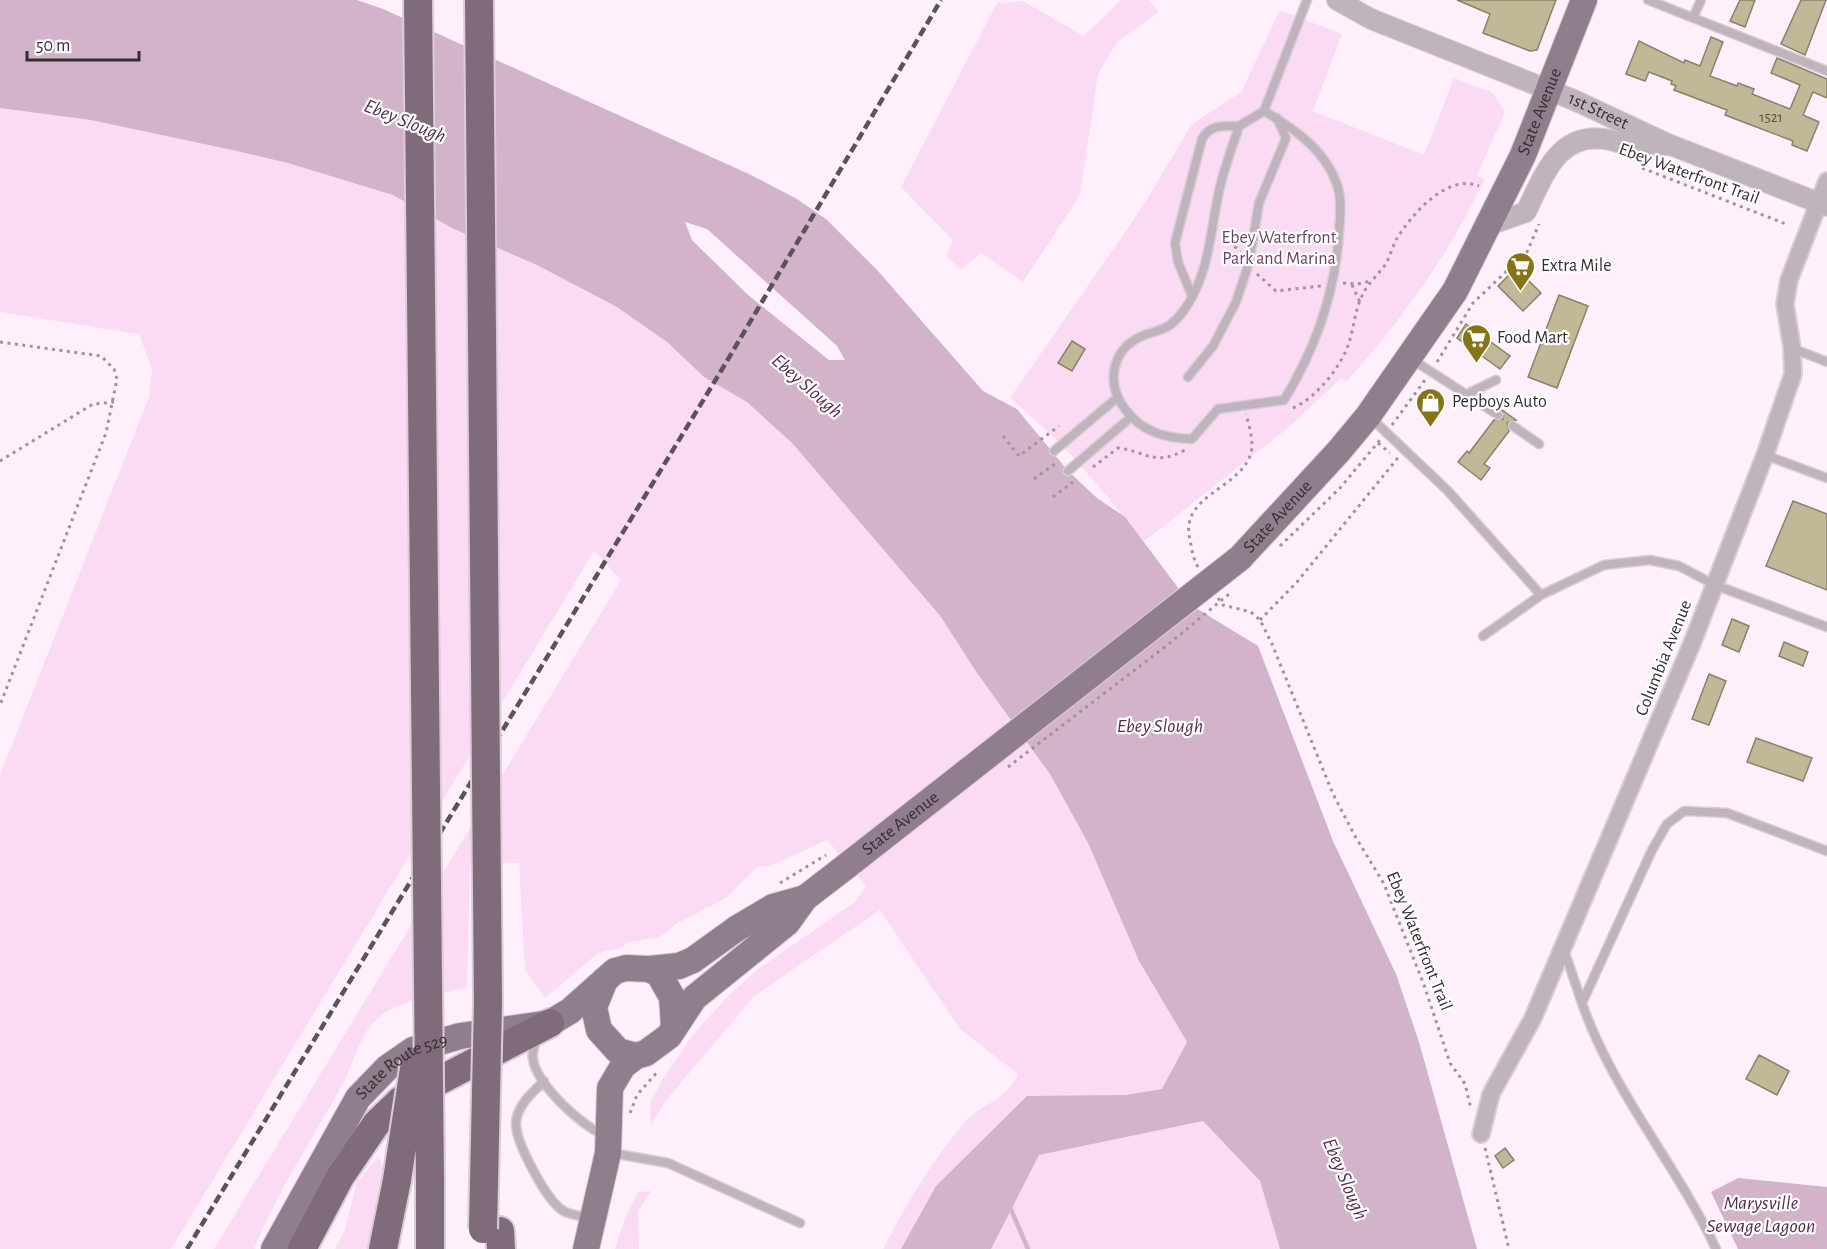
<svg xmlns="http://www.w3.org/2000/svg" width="1827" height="1249" viewBox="0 0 1827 1249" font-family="'Alegreya Sans',sans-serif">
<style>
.green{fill:#fbdbf3}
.water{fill:#d2b3ca}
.pier{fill:#fff0fb}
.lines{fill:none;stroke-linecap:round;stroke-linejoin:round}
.stream{stroke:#d2b3ca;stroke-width:4.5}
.building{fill:#c0b896;stroke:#87826a;stroke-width:1.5}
.service-casing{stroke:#dbcdd7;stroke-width:11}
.minor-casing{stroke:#dbcdd7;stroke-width:20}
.tertiary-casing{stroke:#dbcdd7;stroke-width:22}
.primary-casing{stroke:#dbcdd7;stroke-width:28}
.motorway-casing{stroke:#dbcdd7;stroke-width:32}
.path{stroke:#a0939c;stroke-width:3;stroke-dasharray:3 4.5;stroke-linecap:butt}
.service{stroke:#bfb4bc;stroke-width:8}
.minor{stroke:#bfb4bc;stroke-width:16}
.tertiary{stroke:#bfb4bc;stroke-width:20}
.primary{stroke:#917e8c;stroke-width:26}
.motorway{stroke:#806b7a;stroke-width:28}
.rail{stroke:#5d525a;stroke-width:4.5;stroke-dasharray:9 4.5;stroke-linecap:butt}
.primary-bridge-casing{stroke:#dbcdd7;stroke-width:28;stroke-linecap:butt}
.motorway-bridge-casing{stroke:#dbcdd7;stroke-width:32;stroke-linecap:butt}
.path-bridge{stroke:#a0939c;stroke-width:3;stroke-dasharray:3 4.5;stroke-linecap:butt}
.primary-bridge{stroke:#917e8c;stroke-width:26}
.motorway-bridge{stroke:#806b7a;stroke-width:28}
.labels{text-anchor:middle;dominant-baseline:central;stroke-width:4.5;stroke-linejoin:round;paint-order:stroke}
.number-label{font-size:15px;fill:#584f4c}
.street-label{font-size:18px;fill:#362c33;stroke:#fff}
.park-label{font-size:18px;fill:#6e4264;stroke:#fff}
.poi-label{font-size:18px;fill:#362c33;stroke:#fff;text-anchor:start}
.water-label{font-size:20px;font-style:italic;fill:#562c4e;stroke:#fff}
</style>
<rect width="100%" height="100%" fill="#fff0fb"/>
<path class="green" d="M1121,0H1148L1159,12L1117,42L1098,74L1080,195L1023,282L981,253L961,270L946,256L953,240L901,187L997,3L1023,1L1084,36Z
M1280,10L1342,34L1313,111L1424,155L1454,78L1493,93L1505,112L1477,175L1485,179C1449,254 1402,320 1346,382L1341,378L1289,427L1142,543C1104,489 1061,440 1010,398L1141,209L1192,124L1241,92Z
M0,90L312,151L594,281L667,342L704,377L747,402L793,444L941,617L1050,774L1088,843L1139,961L1187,1042L1203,1121L1260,1181L1280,1249H883C908,1202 930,1163 965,1122C983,1102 1007,1101 1018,1074L960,1029L880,910L754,996L664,1103L651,1125L650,1103L664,1077L693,1035L724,1000L759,968L855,902L866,886L827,840L770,866L757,867L726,898L676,924L660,937L629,942L620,948L598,953L545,998L525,970L519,863L470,862L467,987C439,995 400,999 377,1019C358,1036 355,1062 343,1083C313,1139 278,1190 254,1249H214L621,580L594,551L171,1249H0V775L149,397L152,369L139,334L0,312Z
M379,1156L386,1179L369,1249H335L345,1230L357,1182Z
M651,1191L638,1211L639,1249H615L625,1218L638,1192Z"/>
<path class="water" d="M0,0H357L383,9L749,174L797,199L826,219L877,270L983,391L1017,409L1068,471L1097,498L1125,517L1191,605L1258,646L1333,841L1396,974L1419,1042L1477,1249H1280L1260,1181L1203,1121L1039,1155L991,1249H901L936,1186L1027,1096L1126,1095L1162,1089L1187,1042L1139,961L1088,843L1050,774L977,673L941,617L793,444L747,402L704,377L667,342L617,307L537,265L454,229L393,195L288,163L237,151L91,120L0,108Z
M1738,1178L1827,1187V1249H1738L1711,1192Z"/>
<path class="pier" d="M685,222L707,229L837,346L845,360H829L748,295L692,240Z"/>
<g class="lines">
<path class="stream" d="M1009,1205L1028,1249"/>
</g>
<path class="building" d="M1457,0H1556L1537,50L1530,51L1483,33L1490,14Z
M1740,0H1755L1745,27L1730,21Z
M1801,0H1826L1805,55L1781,44Z
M1711,37L1723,42L1710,76L1737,86L1738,83L1754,89L1752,94L1790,109L1800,85L1771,73L1777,58L1827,79V98L1813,92L1803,115L1819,122L1807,151L1792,145L1793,141L1725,115L1727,110L1674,90L1676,86L1671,84L1672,81L1649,72L1645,81L1626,74L1639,41L1684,63L1685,60L1700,66Z
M1516,268L1541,293L1523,311L1498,286Z
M1559,295L1588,306L1557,388L1528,377Z
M1466,324L1510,356L1500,369L1457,338Z
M1072,341L1085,349L1072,371L1058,363Z
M1502,410L1516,420L1507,423L1509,431L1484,464L1490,468L1481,480L1458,462L1467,451L1469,453L1494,420L1503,419Z
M1793,501L1827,514V590L1766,566Z
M1732,619L1749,626L1739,652L1722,645Z
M1784,642L1808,652L1803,666L1779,656Z
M1709,674L1726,681L1709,725L1692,719Z
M1756,738L1812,758L1803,781L1747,762Z
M1759,1055L1789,1071L1777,1095L1746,1079Z
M1505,1148L1514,1160L1503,1168L1495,1156Z"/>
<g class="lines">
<defs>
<path id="service" d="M1648,0L1827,71
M1693,18L1701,0
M1264,111C1295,129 1327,151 1338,188C1342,202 1340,219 1339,233C1335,294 1316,348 1284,400L1218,409L1192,439C1164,438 1142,432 1125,409C1106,384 1111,351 1140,337C1150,332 1162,331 1170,325C1182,316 1190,302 1196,289C1210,259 1212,223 1219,191C1224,169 1232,148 1239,126Z
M1264,111L1307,0
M1192,296L1178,262L1175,243L1202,139C1210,124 1224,126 1239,126
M1792,348L1827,362
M1410,358L1498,415
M1188,377L1213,346L1236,302L1249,263L1259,203L1286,138L1277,118
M1467,394L1496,380
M1371,418L1448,491L1541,595
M1513,426L1539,444
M1054,451L1118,397
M1765,455L1827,478
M1068,471L1131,417
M1483,636L1541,595L1604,565L1650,560L1679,566L1715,585L1827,627
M1564,950L1582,1003
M537,1036C536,1043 531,1053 533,1059C537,1085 582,1127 605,1135
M544,1081C533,1092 516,1106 516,1124C516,1143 546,1199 562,1210C569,1215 581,1216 589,1218
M612,1153L668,1163L800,1223
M1716,1249C1677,1165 1611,1089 1582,1003L1652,850L1667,824L1684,811L1727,813L1827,851"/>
<path id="minor" d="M1481,1134L1491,1094L1533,1018L1693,641L1765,455L1793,374L1792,348L1785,304L1789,280L1827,181"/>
<g id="tertiary">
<path id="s1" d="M1337,0L1371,19L1574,100L1668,144L1827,206"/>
<path d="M1489,225L1526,212C1544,175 1559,129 1610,140C1640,147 1636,156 1668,144"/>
</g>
<g id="primary">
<path id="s2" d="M1240,558L1338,452L1368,416L1455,291L1523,155L1584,0"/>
<path d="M649,969L679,966L693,960L736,929L773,907L805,898"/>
<path d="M605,980L594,1007L599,1030L618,1051L636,1056L646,1053L669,1036L694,998L787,923L805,898L844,868"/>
<path id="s3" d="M274,1249L358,1098L387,1068L413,1050L460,1036L550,1023L570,1011L615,971L626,968L649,969L659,974L672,997L674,1027"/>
<path d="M586,1249L608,1153L610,1088L623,1066L636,1056"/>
</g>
<path id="motorway" d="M430,1180V1249
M500,1231L501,1249
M302,1249L340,1177L376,1124L400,1101L550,1023
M383,1249L397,1180"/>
</defs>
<use href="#service" class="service-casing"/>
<use href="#minor" class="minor-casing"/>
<use href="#tertiary" class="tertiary-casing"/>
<use href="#primary" class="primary-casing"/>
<use href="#motorway" class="motorway-casing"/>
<path class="path" d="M1642,168L1786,224
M1222,238L1241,251
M1257,274L1276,291L1321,286
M1343,283L1358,284L1371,281
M1352,285L1360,302
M0,342L101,356L114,369L117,379L106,433L0,705
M1437,362L1473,303L1527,252L1539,224
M1293,408C1316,398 1341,367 1349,343C1354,327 1355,309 1363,294C1368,283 1378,275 1385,265C1390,257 1392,248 1396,240C1411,215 1447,173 1479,186
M1392,425L1425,380
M1003,436L1019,456L1059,426
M1378,443L1390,453
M0,461L93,404L114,402
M1093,467L1118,448C1146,451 1154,467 1185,450
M1034,479L1056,463
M1053,497L1073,482
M1280,546L1340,488L1380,440
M1198,567C1193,559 1192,549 1190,540C1179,496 1237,490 1250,456C1255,444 1249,426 1246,414
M1218,598L1223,605L1251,612L1260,620L1272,644L1333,794L1355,836L1384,884L1424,985L1450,1063L1465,1084L1471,1109
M1260,620L1297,582L1397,459L1395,458
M780,883L826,855
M630,1113L637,1095L659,1070
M1485,1148L1509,1249"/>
<use href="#service" class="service"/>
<use href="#minor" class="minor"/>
<use href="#tertiary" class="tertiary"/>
<use href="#primary" class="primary"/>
<use href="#motorway" class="motorway"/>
<path class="rail" d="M187,1249L721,371L941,0"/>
<defs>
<g id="primary-bridge">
<path id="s4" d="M844,868L1240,558"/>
</g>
<path id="motorway-bridge" d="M418,0L430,1180
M479,0L488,1002L483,1229
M397,1180L415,1062"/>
</defs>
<use href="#primary-bridge" class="primary-bridge-casing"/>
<use href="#motorway-bridge" class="motorway-bridge-casing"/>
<path class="path-bridge" d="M1008,767L1170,643L1229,594"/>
<use href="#primary-bridge" class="primary-bridge"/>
<use href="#motorway-bridge" class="motorway-bridge"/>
</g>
<defs>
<symbol id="supermarket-pin" viewBox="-11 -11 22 30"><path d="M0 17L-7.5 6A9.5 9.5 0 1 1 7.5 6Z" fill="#877417" stroke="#fff"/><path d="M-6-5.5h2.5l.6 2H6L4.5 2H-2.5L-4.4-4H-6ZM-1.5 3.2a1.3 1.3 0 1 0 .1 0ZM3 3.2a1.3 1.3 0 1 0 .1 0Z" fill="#fff"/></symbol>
<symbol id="shop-pin" viewBox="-11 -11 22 30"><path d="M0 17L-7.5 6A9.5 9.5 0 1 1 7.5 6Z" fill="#877417" stroke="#fff"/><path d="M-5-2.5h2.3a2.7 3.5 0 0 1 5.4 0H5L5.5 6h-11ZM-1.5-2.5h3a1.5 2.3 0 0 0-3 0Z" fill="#fff"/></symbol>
</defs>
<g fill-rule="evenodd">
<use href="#supermarket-pin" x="1504" y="250" width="33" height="45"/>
<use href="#supermarket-pin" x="1460" y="322" width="33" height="45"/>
<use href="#shop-pin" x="1414" y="386" width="33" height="45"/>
</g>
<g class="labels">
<g class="number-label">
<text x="1771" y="117">1521</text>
</g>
<g class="street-label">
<text stroke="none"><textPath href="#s1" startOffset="284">1st Street</textPath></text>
<text stroke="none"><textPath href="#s2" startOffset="542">State Avenue</textPath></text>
<text transform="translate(1689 174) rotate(20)">Ebey Waterfront Trail</text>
<text stroke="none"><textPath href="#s2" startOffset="56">State Avenue</textPath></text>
<text transform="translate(1664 658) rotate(-68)">Columbia Avenue</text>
<text stroke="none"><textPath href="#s4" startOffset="72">State Avenue</textPath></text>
<text transform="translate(1419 941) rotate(68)">Ebey Waterfront Trail</text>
<text stroke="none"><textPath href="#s3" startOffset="228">State Route 529</textPath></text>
</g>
<g class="park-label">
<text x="1279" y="238">Ebey Waterfront<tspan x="1279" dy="21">Park and Marina</tspan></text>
</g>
<g class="poi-label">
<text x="1541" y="266">Extra Mile</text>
<text x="1497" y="338">Food Mart</text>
<text x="1452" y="402">Pepboys Auto</text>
</g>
<g class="water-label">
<text transform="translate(405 121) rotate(22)">Ebey Slough</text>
<text transform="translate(807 386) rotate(41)">Ebey Slough</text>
<text x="1160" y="726">Ebey Slough</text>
<text transform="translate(1345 1179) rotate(67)">Ebey Slough</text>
<text x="1761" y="1203">Marysville<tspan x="1761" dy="23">Sewage Lagoon</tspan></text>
</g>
</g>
<path d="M27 51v9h112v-9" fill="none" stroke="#362c33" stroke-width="3"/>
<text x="36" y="51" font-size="18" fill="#362c33" stroke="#ffffff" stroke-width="4.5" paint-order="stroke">50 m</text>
</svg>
